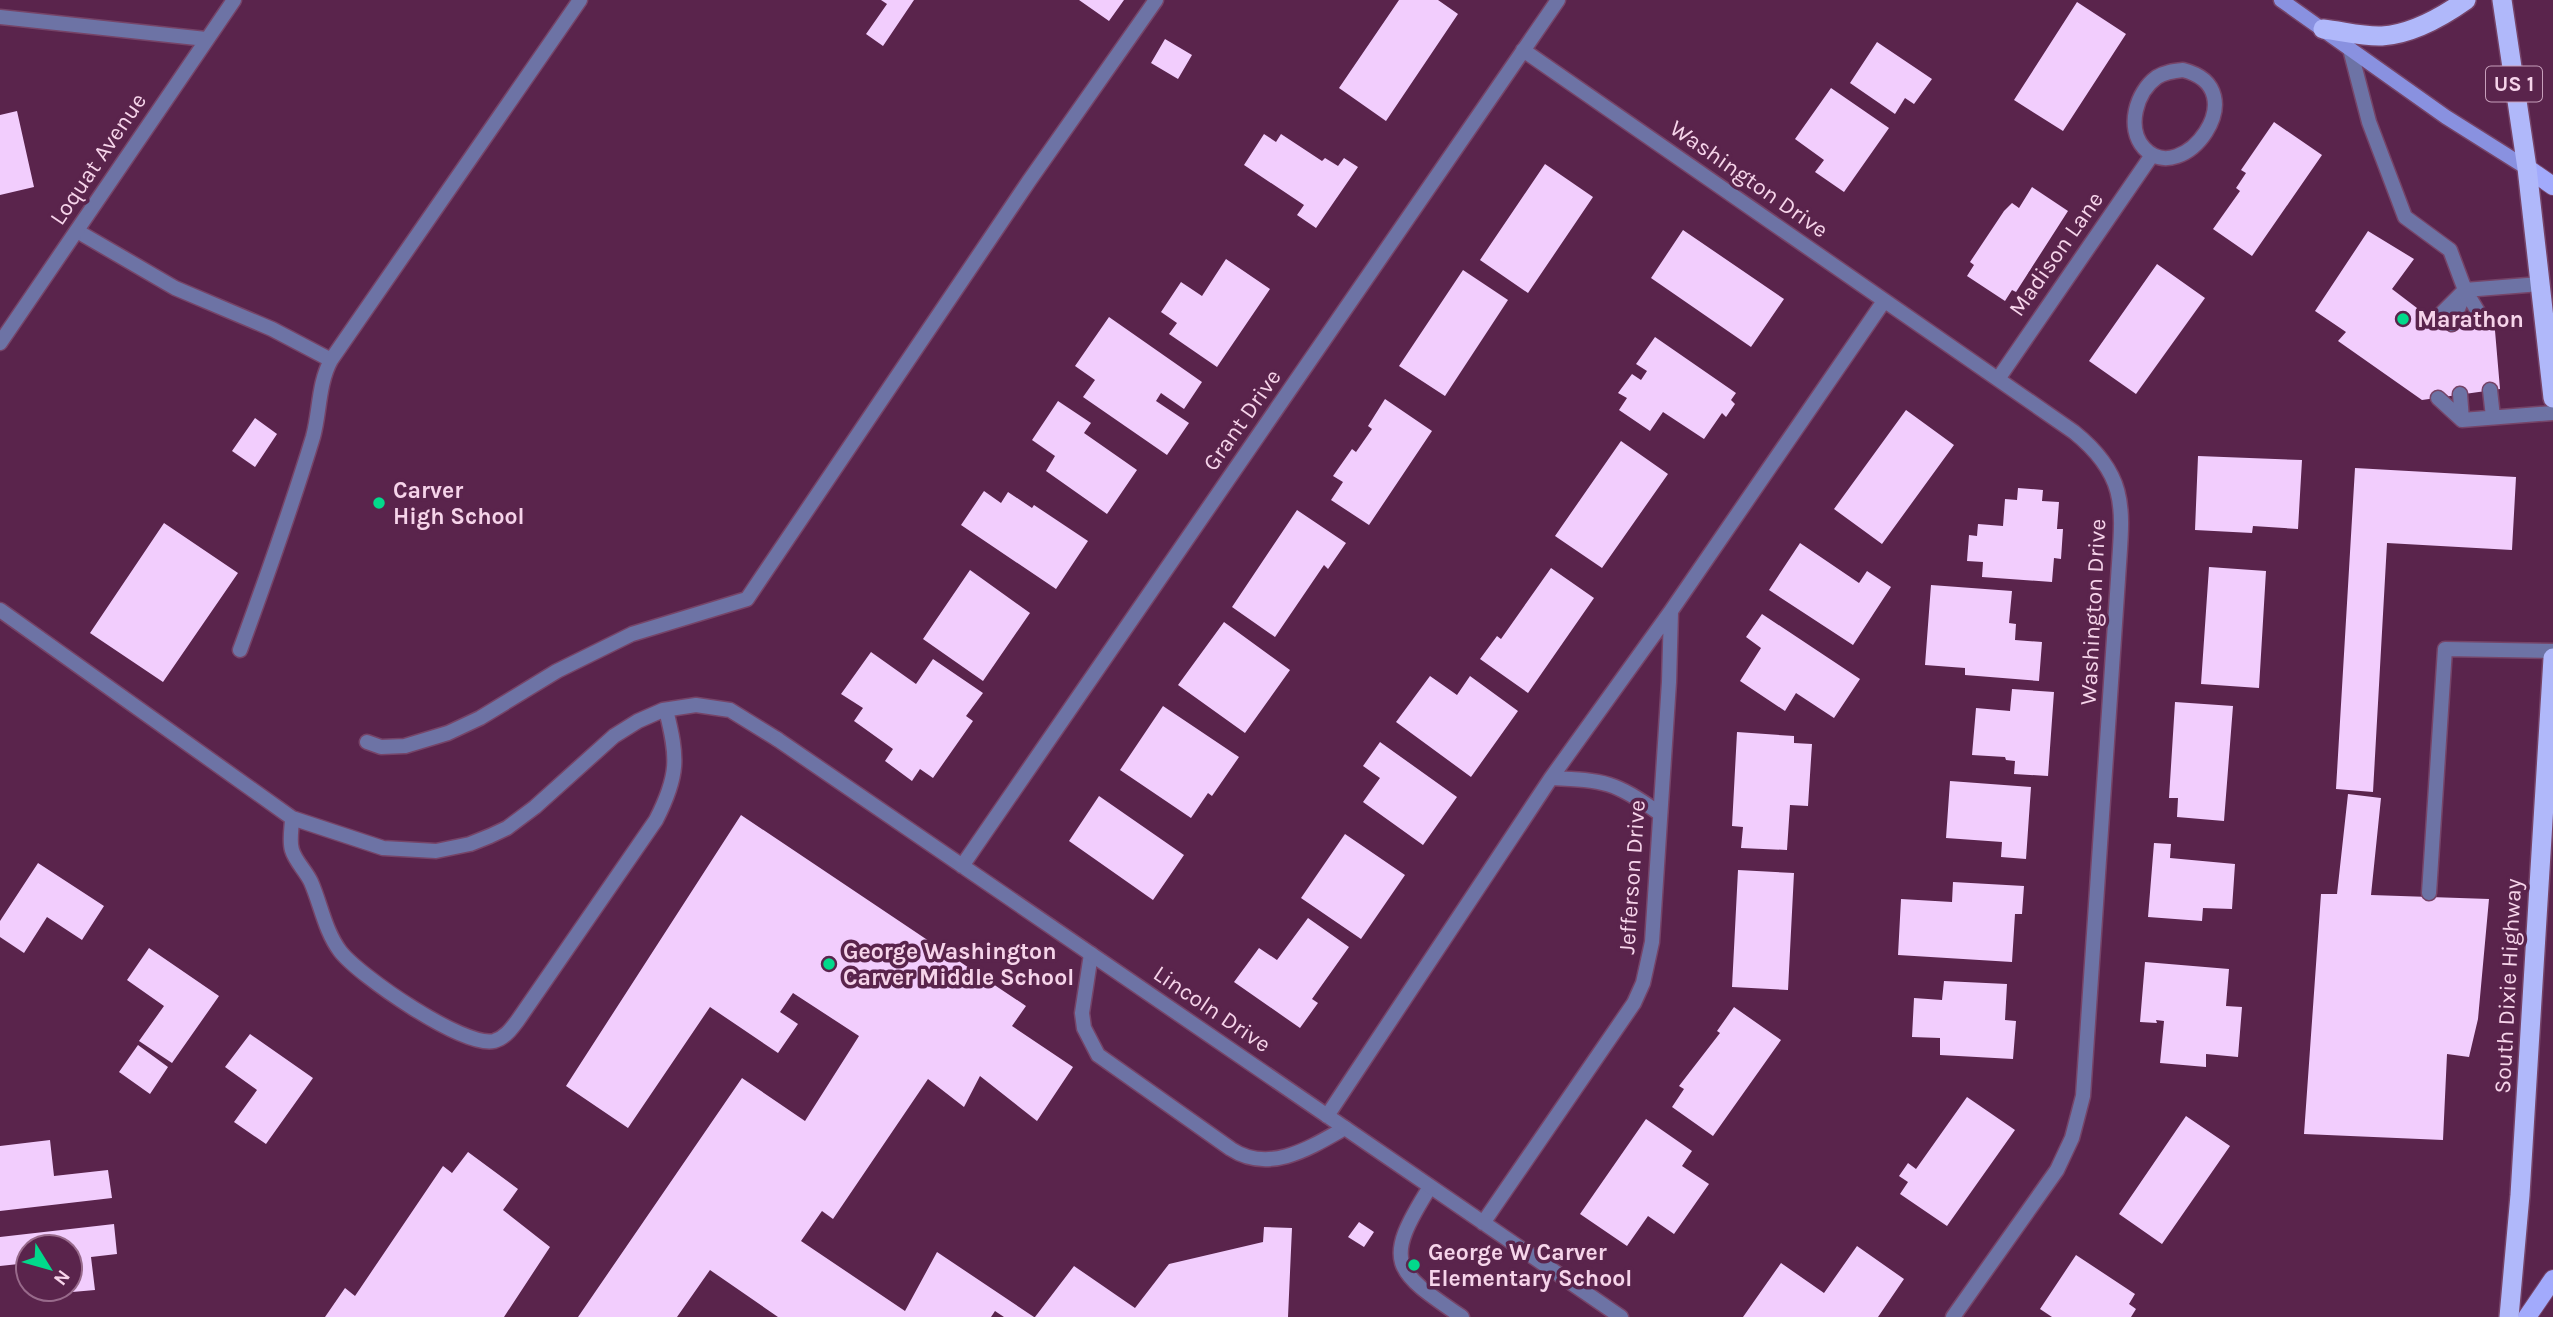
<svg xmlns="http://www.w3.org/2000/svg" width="2553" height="1317" viewBox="0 0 2553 1317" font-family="Karla,sans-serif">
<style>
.building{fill:#f2cdfd}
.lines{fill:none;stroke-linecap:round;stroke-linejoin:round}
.service-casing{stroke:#764468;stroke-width:17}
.minor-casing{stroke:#764468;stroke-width:17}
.secondary-casing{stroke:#764468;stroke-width:17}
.primary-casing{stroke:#764468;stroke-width:20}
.trunk-casing{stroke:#764468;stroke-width:22}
.service{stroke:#6d73a5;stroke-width:14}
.minor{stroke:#6d73a5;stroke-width:14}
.secondary{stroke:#8991e0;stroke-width:14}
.primary{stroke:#a2aafc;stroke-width:18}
.trunk{stroke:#b0b8fa;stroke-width:19}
.poi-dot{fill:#02d98b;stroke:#5a244c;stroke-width:2.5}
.labels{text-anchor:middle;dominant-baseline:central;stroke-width:7;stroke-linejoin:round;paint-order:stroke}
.shield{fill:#5a244c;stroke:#c79fbb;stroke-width:2}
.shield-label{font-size:21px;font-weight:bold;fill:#f6d4ea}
.street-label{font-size:23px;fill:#f6d4ea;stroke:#5a244c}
.poi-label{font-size:23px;font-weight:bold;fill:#f6d4ea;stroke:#5a244c;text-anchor:start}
</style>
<rect width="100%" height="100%" fill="#5a244c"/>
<path class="building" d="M881,0H914L883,46L866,34L887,4Z
M1079,0H1124L1109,21Z
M1399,0H1438L1458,14L1386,121L1339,88Z
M2077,2L2126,34L2063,131L2014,100Z
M1165,39L1192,55L1178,79L1151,63Z
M1877,42L1932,79L1914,104L1905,98L1895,114L1850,83Z
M1831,88L1889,128L1844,192L1815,172L1824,160L1795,139Z
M17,111L34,187L0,195V115Z
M2274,122L2322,155L2252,256L2213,229L2240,191L2236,188L2246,173L2241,170Z
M1264,134L1276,142L1281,134L1322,161L1325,158L1338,166L1344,158L1358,167L1316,228L1297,215L1304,205L1244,165Z
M1545,164L1593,197L1528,293L1480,260Z
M2032,187L2068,211L2016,292L2012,290L2005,301L1967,276L1974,265L1970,262L2004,211L2012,203L2019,208Z
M1683,230L1784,299L1751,347L1651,278Z
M2368,231L2414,259L2392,289L2434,321L2443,326L2494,319L2500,389L2422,400L2338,341L2346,332L2315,311Z
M1226,259L1270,289L1217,367L1169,334L1177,323L1161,312L1181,282L1202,296Z
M2157,264L2205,298L2136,394L2089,361Z
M1463,270L1508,300L1445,396L1399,366Z
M1109,317L1202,382L1184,409L1161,393L1156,401L1189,423L1167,455L1083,397L1095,380L1075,366Z
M1655,337L1736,393L1731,400L1735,404L1726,417L1722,413L1704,439L1663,412L1650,431L1619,410L1627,398L1618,393L1632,374L1641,380L1647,371L1636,364Z
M1385,399L1432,431L1369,525L1331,500L1343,482L1333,476L1352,449L1356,452L1372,429L1368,426Z
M1058,401L1091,423L1084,433L1137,470L1107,514L1046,471L1055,456L1032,440Z
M1906,410L1954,445L1882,544L1834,509Z
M255,418L277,434L255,467L232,451Z
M1621,441L1668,474L1602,568L1555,536Z
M2198,456L2302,460L2298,529L2253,526L2252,533L2195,530Z
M2355,468L2516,477L2512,550L2387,543L2373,792L2336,789Z
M2018,488L2043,490L2042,501L2059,502L2057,529H2063L2061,559L2054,558L2052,582L1982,577L1983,562L1967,561L1969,535L1977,536L1978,524L2003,526L2005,499L2017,500Z
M984,491L1001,503L1008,492L1032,508L1034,505L1088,541L1056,589L961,525Z
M1297,510L1346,543L1328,569L1324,565L1275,637L1232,607Z
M164,523L238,573L163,682L90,633Z
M1800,543L1859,583L1867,571L1891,587L1853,645L1769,590Z
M2209,567L2266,571L2259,688L2201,684Z
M1551,568L1594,598L1528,693L1480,659L1497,636L1501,639Z
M970,570L1030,613L983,681L923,639Z
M1931,585L2012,591L2009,623L2016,624L2015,640L2042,642L2039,681L1965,675V668L1925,665Z
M1762,614L1860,679L1834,718L1796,693L1785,711L1740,681L1761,648L1746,637Z
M1224,622L1290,670L1245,733L1178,685Z
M871,652L916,684L933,659L983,693L966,716L973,721L933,778L920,769L912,781L885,761L893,749L854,721L863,708L841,694Z
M1430,676L1457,695L1470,676L1518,711L1471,777L1396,722Z
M2012,689L2054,692L2048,776L2014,774L2015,761L2006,760L2005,757L1972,755L1976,708L2010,711Z
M2175,702L2233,706L2224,821L2177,817L2178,798H2169Z
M1163,706L1239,757L1212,796L1208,793L1191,818L1120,770Z
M1737,732L1794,736V743L1812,744L1808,806L1790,805L1787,850L1741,848L1743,827L1732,826Z
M1380,742L1457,797L1423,845L1363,802L1380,778L1363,766Z
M1950,781L2031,787L2026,859L2001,857L2002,842L1946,838Z
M2348,794L2381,798L2371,895L2489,899L2478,1019L2469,1057L2447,1054L2443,1140L2304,1134L2321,894H2337Z
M1099,796L1184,855L1153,900L1069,841Z
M741,815L1026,1006L1012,1026L1073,1067L1037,1121L980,1076L964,1107L928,1079L833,1219L822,1211L801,1241L905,1311L937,1252L1034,1317H1004L995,1311L991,1317H778L710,1270L677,1317H578L742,1078L805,1121L859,1036L793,993L780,1012L798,1024L778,1053L710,1007L628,1128L566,1086Z
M1345,834L1405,875L1361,939L1301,898Z
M2154,843L2171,844L2170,858L2235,864L2232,909L2203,908L2202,921L2148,917Z
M38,863L104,906L82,940L47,917L24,953L0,937V921Z
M1738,870L1794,873L1788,990L1732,987Z
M1953,882L2024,886L2022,914H2015L2012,962L1898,955L1901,899L1952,902Z
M1308,918L1349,947L1312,999L1318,1003L1300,1028L1234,982L1259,948L1277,960Z
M149,948L219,996L172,1063L139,1041L164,1006L127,980Z
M2145,962L2229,969L2226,1006L2242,1007L2238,1057L2206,1054V1067L2160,1063L2164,1021L2156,1020L2157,1023L2140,1022Z
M1944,981L2007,984L2005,1020L2016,1021L2013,1059L1940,1055V1038L1912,1037L1914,998L1942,1000Z
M1734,1007L1781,1040L1713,1136L1672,1107L1684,1089L1679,1086L1720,1033L1717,1031Z
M250,1034L313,1078L266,1144L234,1122L257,1090L225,1067Z
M138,1045L168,1067L150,1094L119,1072Z
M1967,1097L2015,1130L1947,1226L1900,1194L1908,1182L1899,1176L1908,1163L1916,1169Z
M2186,1116L2230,1146L2162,1244L2119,1214Z
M1646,1119L1692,1151L1682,1166L1709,1184L1674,1234L1648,1216L1627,1246L1580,1214Z
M50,1140L54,1176L108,1170L112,1198L0,1211V1146Z
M468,1152L518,1189L503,1210L550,1247L504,1317H325L345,1288L355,1296L443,1166L452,1173Z
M1359,1222L1374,1232L1364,1247L1348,1237Z
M114,1224L117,1254L91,1257L95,1290L61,1293V1289H70V1247H28V1263L0,1266V1237Z
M1264,1227L1292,1228L1288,1317H1035L1074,1266L1135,1308L1169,1264L1263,1242Z
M1857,1246L1904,1279L1878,1317H1743L1781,1263L1824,1293Z
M2076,1255L2135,1294L2129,1304L2136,1309L2131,1317H2052L2040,1309Z"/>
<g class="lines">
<defs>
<path id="service" d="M2350,49L2369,122L2405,217L2450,250L2465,290L2483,320
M77,231L175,288L272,329L331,360L580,0
M2434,321L2465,290L2540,284
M2452,324L2464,294
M2490,390L2493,417
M2460,394L2462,420
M2438,398L2462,420L2553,413
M0,610L292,818L383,848L436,851L470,844L490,836L507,828L535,807L614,736L638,721L663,710L696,705L730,710L777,739
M240,650C266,579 291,509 313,437C320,412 318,384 331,360
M367,742L381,747L405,746L448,733L480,718L557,671L632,634L747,599L1029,181L1156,0
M292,818C292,827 289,841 292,850C295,861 306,871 311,882C321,905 325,931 340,951C359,976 464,1048 494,1041C505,1038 512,1028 518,1020L656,820C679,775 678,758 666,710
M2429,893L2445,649L2553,651
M1091,954L1082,1013L1084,1028L1098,1055L1231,1149C1269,1174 1310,1148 1345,1128
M1430,1187C1382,1263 1393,1270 1462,1317"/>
<path id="minor" d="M0,17L206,39
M1523,50L2074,432C2131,478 2122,512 2118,579L2083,1096L2072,1138L2057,1170L1953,1317
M2183,70C2258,89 2182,190 2144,148C2126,128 2136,92 2157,77C2165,72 2173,71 2183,70Z
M0,343L234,0
M1998,379L2152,155
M777,739L1621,1317
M1551,778C1605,780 1615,782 1659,813
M962,866L1558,0
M1327,1116L1551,778L1671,611L1884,301
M1483,1223L1634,1003L1643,983L1652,942L1669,682L1671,612"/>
<path id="secondary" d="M2281,0L2446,117L2527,168"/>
<path id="primary" d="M2527,168L2553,186
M2527,1317L2553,1279"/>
<path id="trunk" d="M2502,0L2527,168L2553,398
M2323,29C2342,31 2363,37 2382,36C2413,34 2442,17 2466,0
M2509,1317L2520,1195L2553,658"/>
</defs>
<use href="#service" class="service-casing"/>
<use href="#minor" class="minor-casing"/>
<use href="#secondary" class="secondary-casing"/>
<use href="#primary" class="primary-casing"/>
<use href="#trunk" class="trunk-casing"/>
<use href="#service" class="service"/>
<use href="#minor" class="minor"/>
<use href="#secondary" class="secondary"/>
<use href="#primary" class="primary"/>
<use href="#trunk" class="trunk"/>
</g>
<g class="poi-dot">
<circle cx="2403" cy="319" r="7"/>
<circle cx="379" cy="503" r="7"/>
<circle cx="829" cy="964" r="7"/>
<circle cx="1414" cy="1265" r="7"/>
</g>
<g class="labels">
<rect class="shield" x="2486" y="66.5" width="56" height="35" rx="5"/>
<g class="shield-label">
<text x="2514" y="84">US 1</text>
</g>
<g class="street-label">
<text transform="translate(98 159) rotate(-56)">Loquat Avenue</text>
<text transform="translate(1749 179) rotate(35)">Washington Drive</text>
<text transform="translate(2056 254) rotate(-55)">Madison Lane</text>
<text transform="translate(1242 420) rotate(-55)">Grant Drive</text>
<text transform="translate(2093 612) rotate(-87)">Washington Drive</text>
<text transform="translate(1632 877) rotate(-86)">Jefferson Drive</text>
<text transform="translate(2508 986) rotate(-87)">South Dixie Highway</text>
<text transform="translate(1212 1009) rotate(34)">Lincoln Drive</text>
</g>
<g class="poi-label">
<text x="2417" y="319">Marathon</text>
<text x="393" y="490">Carver<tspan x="393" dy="26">High School</tspan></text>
<text x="843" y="951">George Washington<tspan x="843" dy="26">Carver Middle School</tspan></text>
<text x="1428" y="1252">George W Carver<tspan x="1428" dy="26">Elementary School</tspan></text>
</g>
</g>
<g transform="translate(49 1268) rotate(127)"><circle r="33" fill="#5a244c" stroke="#986a8b" stroke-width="2"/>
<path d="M0-5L12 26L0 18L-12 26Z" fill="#02d98b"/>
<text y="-10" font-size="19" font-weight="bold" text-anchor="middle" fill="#f6d4ea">N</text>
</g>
</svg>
